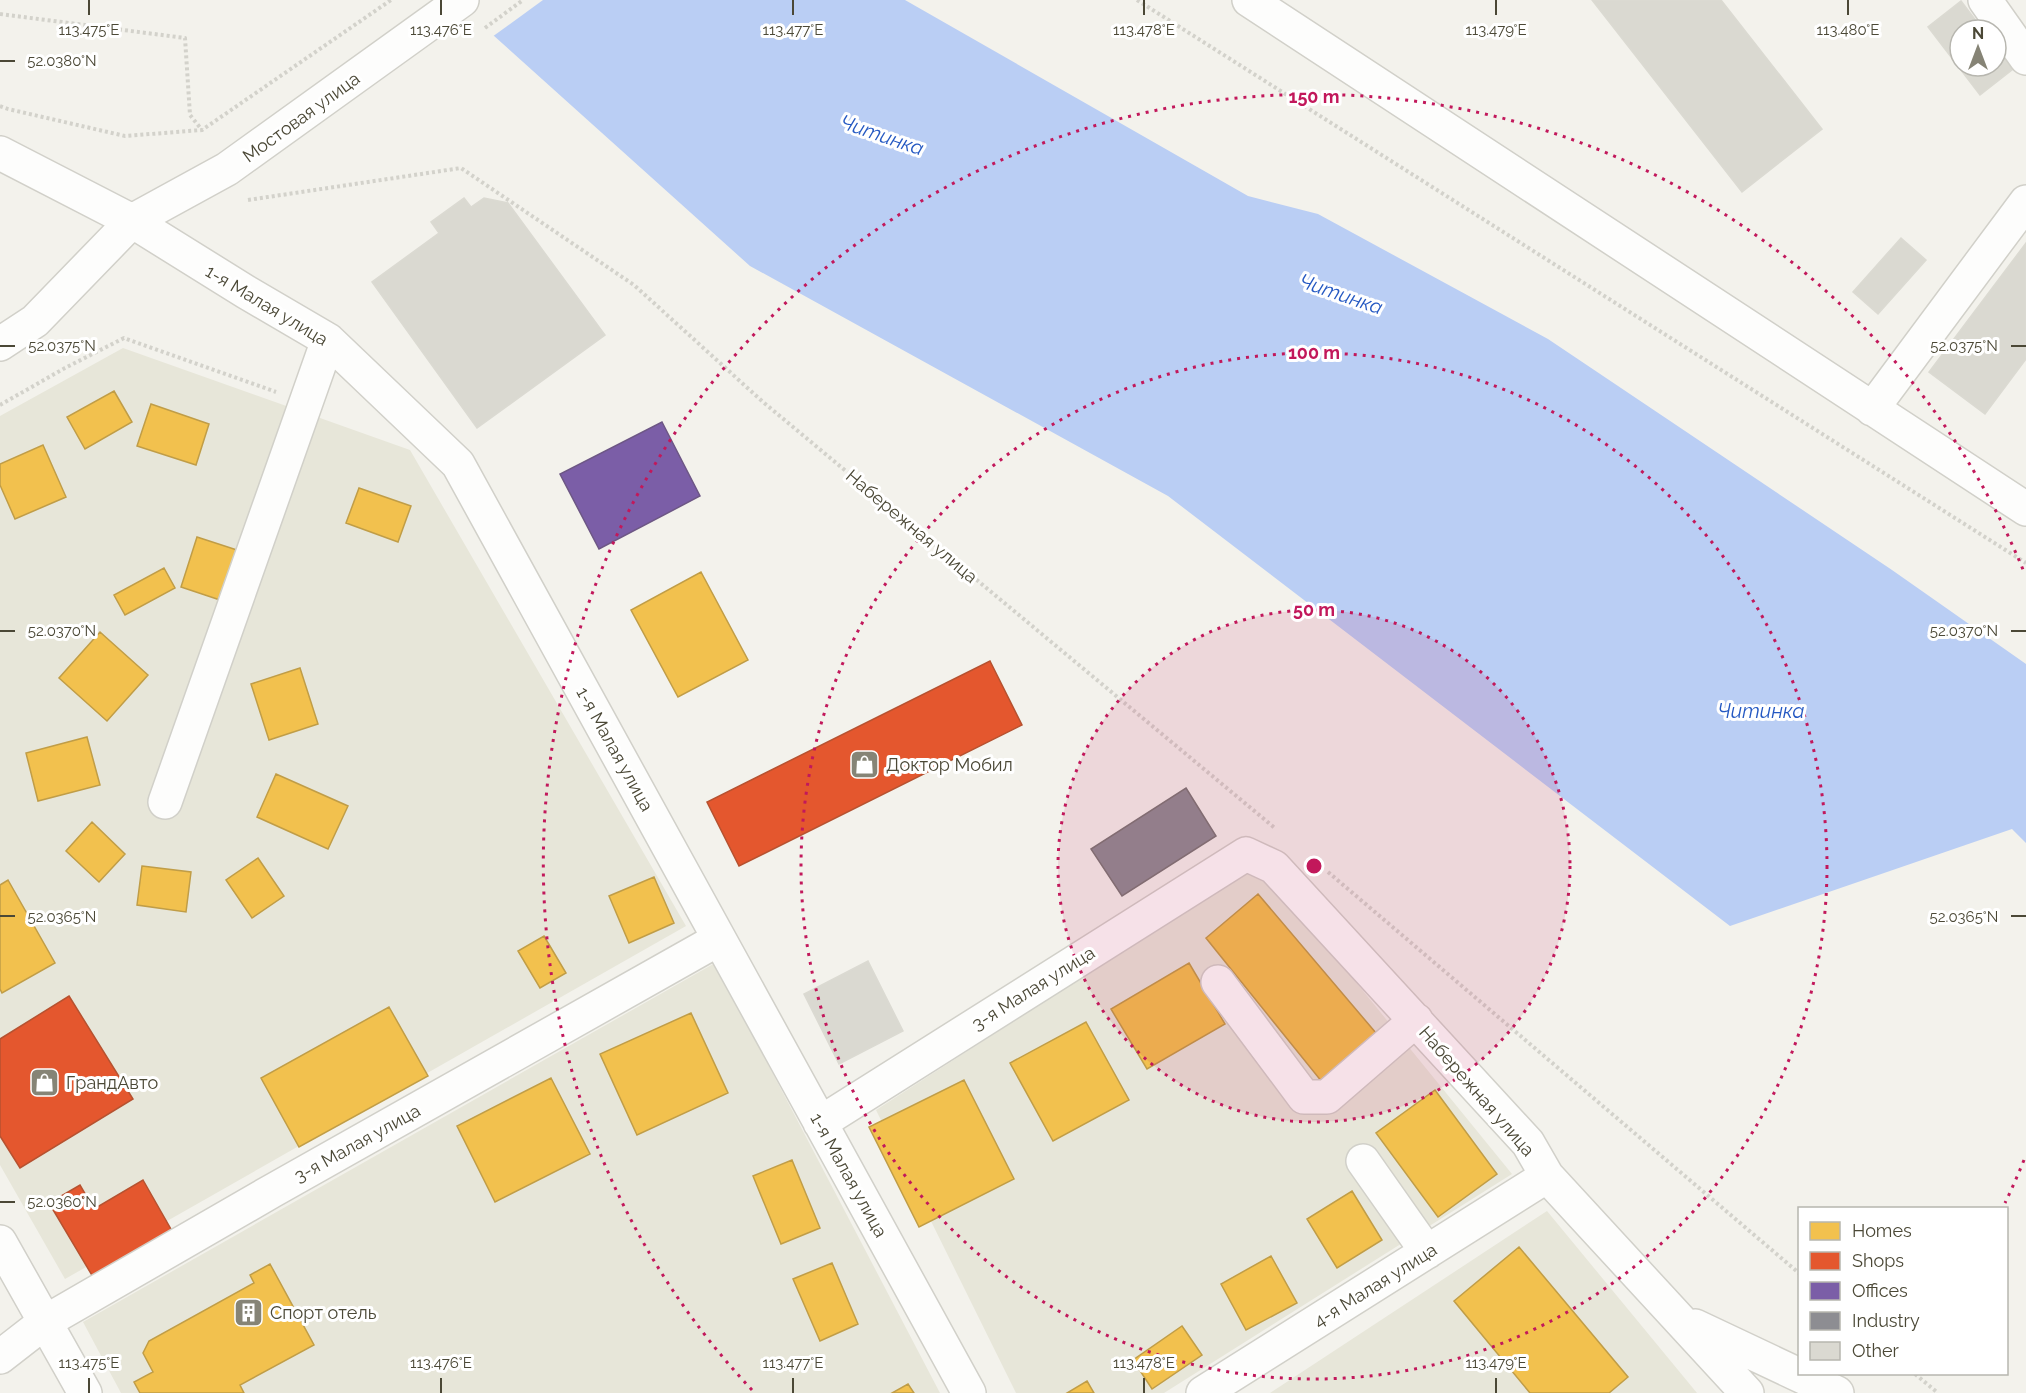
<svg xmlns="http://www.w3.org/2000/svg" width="2026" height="1393" viewBox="0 0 2026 1393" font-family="Raleway,sans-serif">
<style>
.residential{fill:#e7e6d9}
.water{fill:#bacef4}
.pier{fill:#f3f2ec}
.homes{fill:#f2c14e;stroke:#c09d47;stroke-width:1.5}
.shops{fill:#e4572e;stroke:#b65230;stroke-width:1.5}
.offices{fill:#7b5ea7;stroke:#6d5785;stroke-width:1.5}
.industry{fill:#8d8d92;stroke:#797876;stroke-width:1.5}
.building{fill:#dad9d1;stroke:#dbdad2;stroke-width:1.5}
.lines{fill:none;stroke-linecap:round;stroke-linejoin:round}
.minor-casing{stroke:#d1d0c9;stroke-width:36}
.path{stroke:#d3d2cb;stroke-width:4;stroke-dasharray:3 3;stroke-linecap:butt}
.minor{stroke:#fdfdfc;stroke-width:33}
.ticks{fill:none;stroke:#4b4836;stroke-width:2}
.ring{fill:none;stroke:#c2185b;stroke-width:3;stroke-dasharray:3 6}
.labels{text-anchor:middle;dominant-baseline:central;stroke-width:6;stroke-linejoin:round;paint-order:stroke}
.street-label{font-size:18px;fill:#4b4836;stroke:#fff}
.poi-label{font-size:18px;fill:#4b4836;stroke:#fff;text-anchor:start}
.water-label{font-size:20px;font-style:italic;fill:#2458c2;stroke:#fff}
.ticks-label{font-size:15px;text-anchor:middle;fill:#4b4836;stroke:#fff;stroke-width:6;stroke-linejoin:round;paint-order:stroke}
.centre{fill:#c2185b;stroke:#fff;stroke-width:3}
.ring-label{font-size:18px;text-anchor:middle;font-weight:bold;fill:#c2185b;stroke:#fff;stroke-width:6;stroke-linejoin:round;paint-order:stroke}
</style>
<rect width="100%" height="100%" fill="#f3f2ec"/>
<path class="residential" d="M123,348L410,450L686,926L65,1279L0,1165V416Z
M1259,863L1512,1174L1164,1393H1016L876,1110Z
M715,963L940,1393H121L83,1322Z
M1547,1211L1697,1393H1270Z"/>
<path class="water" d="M454,0H905L1248,196L1318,214L1548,339L1892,570L2026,664V843L2012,829L1730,926L1168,496L750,266Z"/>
<path class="pier" d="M451,0H543L492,37Z"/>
<path class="homes" d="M114,391L132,422L85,449L67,417Z
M151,404L209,424L196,465L137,446Z
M43,445L66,497L15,519L0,485V464Z
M359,488L411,506L398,542L346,523Z
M197,537L240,551L223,601L181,587Z
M164,568L175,588L125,615L114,595Z
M701,572L748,660L678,697L631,610Z
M100,632L148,675L107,721L59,678Z
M300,668L318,724L269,740L251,684Z
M87,737L100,785L38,801L26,753Z
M276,774L348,806L328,849L257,817Z
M92,822L125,854L99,882L66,851Z
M258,858L284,896L252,918L226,880Z
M142,866L191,872L186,912L137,905Z
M654,877L674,923L629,943L609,896Z
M8,880L55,963L2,993L0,989V885Z
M1258,894L1376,1033L1322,1082L1206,938Z
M544,936L566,973L540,988L518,951Z
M1189,963L1225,1024L1147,1069L1111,1009Z
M389,1007L428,1076L299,1147L261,1078Z
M691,1013L728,1093L637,1135L600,1054Z
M1086,1022L1129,1100L1053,1141L1010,1063Z
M551,1078L590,1154L495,1202L457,1126Z
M964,1080L1014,1179L919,1227L869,1127Z
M1435,1090L1497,1174L1438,1217L1376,1133Z
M792,1160L820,1228L781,1244L753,1176Z
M1352,1191L1382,1240L1337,1268L1307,1219Z
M1519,1247L1628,1377L1609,1393H1530L1454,1301Z
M1271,1256L1297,1303L1246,1330L1221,1284Z
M832,1263L858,1324L820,1341L793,1279Z
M270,1264L314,1345L240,1385L244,1393H140L134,1382L153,1372L143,1353L149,1341L254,1283L250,1275Z
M1182,1326L1202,1355L1152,1389L1133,1360Z
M1087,1381L1094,1393H1067Z
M908,1384L914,1393H892Z"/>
<path class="shops" d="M990,661L1022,725L739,866L707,802Z
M69,996L133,1099L20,1168L0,1136V1039Z
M143,1180L172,1231L93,1277L49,1203L80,1185L94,1209Z"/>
<path class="offices" d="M662,422L700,496L599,549L560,474Z"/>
<path class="industry" d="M1186,788L1216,836L1122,896L1091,849Z"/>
<path class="building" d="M1592,0H1721L1822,129L1742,192Z
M1961,1L1983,30H1960V66H1996V47L2013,69L1980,95L1928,27Z
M464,198L471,207L484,198L508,203L605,335L477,428L372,282L439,233L431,222Z
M1901,238L1926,260L1878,314L1853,292Z
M2026,243V359L1985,414L1929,372Z
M868,961L903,1031L839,1064L804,994Z"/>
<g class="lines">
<defs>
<path id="minor" d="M1249,0L2026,509
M1985,0L2026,58
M0,153L132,221L246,292L328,340L458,464L969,1393
M0,344L35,321L132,221L227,169L462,0
M1872,409L2026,202
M165,802L328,340
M1218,982L1304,1097H1327L1416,1020
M820,1123L1246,854L1274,867L1528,1143L1547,1176L1747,1393
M1363,1161L1427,1252
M0,1242L85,1393
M1695,1326L1837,1393
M0,1357L45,1322L272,1191L719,939
M1203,1393L1547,1176"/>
</defs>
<use href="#minor" class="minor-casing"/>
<path class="path" d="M1137,0L2026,563
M0,14L185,38L190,115L202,130
M485,28L523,0
M0,106L8,109L125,136L202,130L391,0
M248,200L461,168L634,285L763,402L1276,829
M0,405L65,368L124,338L276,392
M1328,872L1800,1274
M1915,1374L1938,1393"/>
<use href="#minor" class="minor"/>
</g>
<path class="ticks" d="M89,0V15M441,0V15M793,0V15M1144,0V15M1496,0V15M1848,0V15M0,61H15M0,346H15M2011,346H2026M0,631H15M2011,631H2026M0,916H15M2011,916H2026M0,1202H15M89,1378V1393M441,1378V1393M793,1378V1393M1144,1378V1393M1496,1378V1393"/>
<circle cx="1314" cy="866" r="256" fill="#c2185b" fill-opacity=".12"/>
<g class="ring">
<circle cx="1314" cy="866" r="256"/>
<circle cx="1314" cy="866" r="513"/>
<path d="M2024 1160A769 769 0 0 1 2005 1203M752 1390A769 769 0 1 1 2024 572"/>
</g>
<defs>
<symbol id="shop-square" viewBox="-11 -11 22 22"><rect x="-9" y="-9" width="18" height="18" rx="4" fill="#868476" stroke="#fff"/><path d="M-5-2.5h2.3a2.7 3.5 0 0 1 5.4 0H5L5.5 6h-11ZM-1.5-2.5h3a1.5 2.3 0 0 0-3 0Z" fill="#fff"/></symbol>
<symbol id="building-square" viewBox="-11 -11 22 22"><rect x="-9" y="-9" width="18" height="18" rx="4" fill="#868476" stroke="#fff"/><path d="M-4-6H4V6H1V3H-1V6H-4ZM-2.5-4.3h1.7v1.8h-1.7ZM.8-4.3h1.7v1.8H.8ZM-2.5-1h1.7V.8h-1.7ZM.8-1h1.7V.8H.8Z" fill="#fff"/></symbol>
</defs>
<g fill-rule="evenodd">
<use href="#shop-square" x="848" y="748" width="33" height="33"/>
<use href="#shop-square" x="28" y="1066" width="33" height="33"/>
<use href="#building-square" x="232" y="1296" width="33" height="33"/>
</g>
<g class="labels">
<g class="street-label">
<text transform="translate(301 117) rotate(-36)">Мостовая улица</text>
<text transform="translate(267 305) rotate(31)">1-я Малая улица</text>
<text transform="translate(912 526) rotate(40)">Набережная улица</text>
<text transform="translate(615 749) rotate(61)">1-я Малая улица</text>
<text transform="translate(1033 988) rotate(-32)">3-я Малая улица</text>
<text transform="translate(1477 1091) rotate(49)">Набережная улица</text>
<text transform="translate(357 1143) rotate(-29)">3-я Малая улица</text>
<text transform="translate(849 1175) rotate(61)">1-я Малая улица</text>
<text transform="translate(1375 1285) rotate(-32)">4-я Малая улица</text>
</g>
<g class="poi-label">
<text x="886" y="764">Доктор Мобил</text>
<text x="66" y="1082">ГрандАвто</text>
<text x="270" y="1312">Спорт отель</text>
</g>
<g class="water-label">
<text transform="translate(882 135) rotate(19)">Читинка</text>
<text transform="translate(1341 294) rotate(19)">Читинка</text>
<text x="1761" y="711">Читинка</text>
</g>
</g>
<g class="ticks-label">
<text x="89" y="35">113.475°E</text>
<text x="441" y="35">113.476°E</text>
<text x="793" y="35">113.477°E</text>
<text x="1144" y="35">113.478°E</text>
<text x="1496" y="35">113.479°E</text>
<text x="1848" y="35">113.480°E</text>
<text x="62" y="66">52.0380°N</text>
<text x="62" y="351">52.0375°N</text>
<text x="1964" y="351">52.0375°N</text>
<text x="62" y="636">52.0370°N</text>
<text x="1964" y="636">52.0370°N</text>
<text x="62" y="922">52.0365°N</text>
<text x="1964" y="922">52.0365°N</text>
<text x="62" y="1207">52.0360°N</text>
<text x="89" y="1368">113.475°E</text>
<text x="441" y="1368">113.476°E</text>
<text x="793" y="1368">113.477°E</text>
<text x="1144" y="1368">113.478°E</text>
<text x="1496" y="1368">113.479°E</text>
</g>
<circle cx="1314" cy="866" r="9" class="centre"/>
<g class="ring-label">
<text x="1314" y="103">150 m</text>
<text x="1314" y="359">100 m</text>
<text x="1314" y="616">50 m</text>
</g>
<rect x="1798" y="1207" width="210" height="168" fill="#ffffff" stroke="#b7b6af" stroke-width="1.5"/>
<rect x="1810" y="1222" width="30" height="18" fill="#f2c14e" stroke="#b7b6af" stroke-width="1.5"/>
<text x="1852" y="1237" font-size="18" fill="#4b4836">Homes</text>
<rect x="1810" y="1252" width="30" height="18" fill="#e4572e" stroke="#b7b6af" stroke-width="1.5"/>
<text x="1852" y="1267" font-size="18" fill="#4b4836">Shops</text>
<rect x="1810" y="1282" width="30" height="18" fill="#7b5ea7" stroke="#b7b6af" stroke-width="1.5"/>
<text x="1852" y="1297" font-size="18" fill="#4b4836">Offices</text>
<rect x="1810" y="1312" width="30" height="18" fill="#8d8d92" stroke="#b7b6af" stroke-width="1.5"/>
<text x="1852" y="1327" font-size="18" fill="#4b4836">Industry</text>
<rect x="1810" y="1342" width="30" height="18" fill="#dad9d1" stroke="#b7b6af" stroke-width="1.5"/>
<text x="1852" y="1357" font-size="18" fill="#4b4836">Other</text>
<g transform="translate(1978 48)"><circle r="28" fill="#ffffff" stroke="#b7b6af" stroke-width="1.5"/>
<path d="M0-4.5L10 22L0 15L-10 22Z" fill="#868476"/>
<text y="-9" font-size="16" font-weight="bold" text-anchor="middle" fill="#4b4836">N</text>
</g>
</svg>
